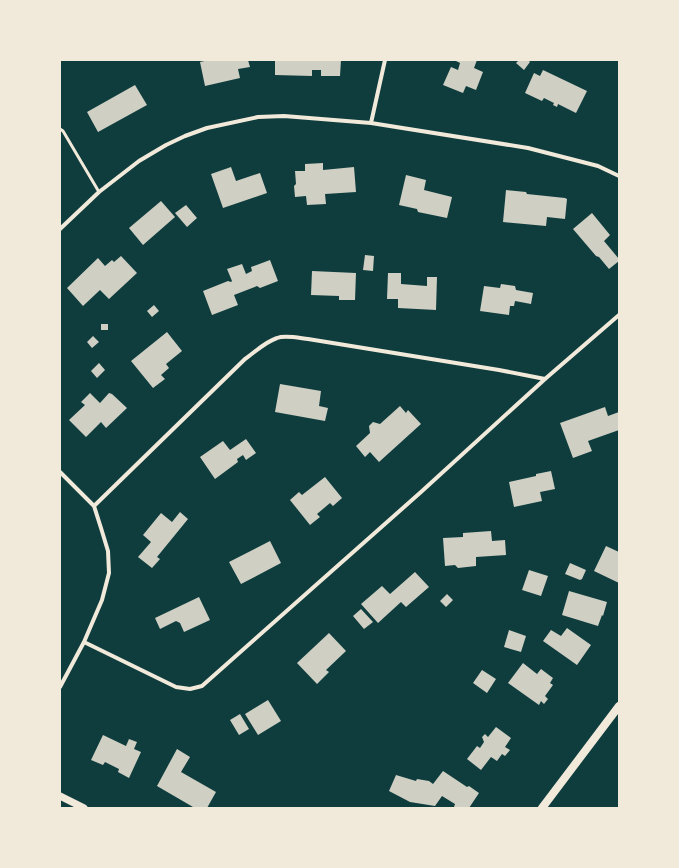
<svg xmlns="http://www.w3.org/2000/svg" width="679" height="868" viewBox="0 0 679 868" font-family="'Golos Text',sans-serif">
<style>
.building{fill:#cfcfc3}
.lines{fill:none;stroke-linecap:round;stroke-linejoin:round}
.service{stroke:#f1e9da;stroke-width:3}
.minor{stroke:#f1e9da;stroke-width:4}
.tertiary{stroke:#f1e9da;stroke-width:7}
.secondary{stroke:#f1e9da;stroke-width:8}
</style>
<rect width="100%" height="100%" fill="#0f3d3e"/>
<path class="building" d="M209,60H248L250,67L238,69L240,78L205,86L200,62Z
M275,60H341L340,76H321V70H312V76L275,75Z
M454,60H477L474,68L483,72L476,90L466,86L463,93L443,85L451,67L458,70L460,63Z
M519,60H528L530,62L524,70L516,63Z
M543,70L587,91L576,113L558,104L557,107L553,105L554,103L544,98L542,101L525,93L534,73L540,76Z
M135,85L147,105L98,132L87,112Z
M323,163V170L354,167L356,192L325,194L326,204L307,205L306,196L295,197L294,186L296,184L295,171H305V164Z
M231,167L236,181L260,173L267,193L223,208L211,174Z
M406,175L426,180L424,190L452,197L447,218L418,212L417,209L399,205Z
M506,190L526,192L527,194L565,198L567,199L565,219L547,217L546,226L503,222Z
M161,201L175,217L143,245L129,228Z
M186,205L197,218L187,227L175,213Z
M592,213L610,235L604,241L619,259V261L609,269L599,257L596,256L573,229Z
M365,255L374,256L373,271L363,270Z
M121,256L137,273L109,299L100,290L83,306L67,288L98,258L105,266L112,260L114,262Z
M270,260L278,281L260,288L257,286L234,295L238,305L212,315L203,291L228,281L231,282L232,281L227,269L242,264L246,274L252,271L251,267Z
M312,271L356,273L355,300H339V296L311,295Z
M388,273H401V284L427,286V277H437L436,310L398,308V299H387Z
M501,284L515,286L516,290L533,293L531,304L515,301L514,306H510L509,315L480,311L484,286L500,288Z
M154,305L159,311L152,317L147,311Z
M101,324H108V330H101Z
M167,332L182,351L166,364L169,368L161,375L165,379L153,388L131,361Z
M93,336L99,342L92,348L87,342Z
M99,363L105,370L97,378L91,371Z
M280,384L321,391L319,406L328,408L325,421L275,412Z
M90,393L100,403L109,393L112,394L127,408L106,428L101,422L86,437L69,420L85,405L81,402Z
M400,406L406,413L408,410L421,424L379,462L370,452L365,457L356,446L370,433L369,426L373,422L380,424Z
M605,407L608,416L619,412V430L588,441L592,451L573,458L560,423Z
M246,439L256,453L246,460L243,455L237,459L238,462L215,479L200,457L223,441L230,450Z
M551,471L555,489L540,492L542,501L514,507L509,482L536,476V474Z
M325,477L342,498L333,506L330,503L317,514L320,517L310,525L290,500L299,492L302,495Z
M180,512L188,519L157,557L160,559L152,568L138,557L151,542L143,535L161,513L172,522Z
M491,531L492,541L505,540L506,555L476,557V566L458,568L455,565L445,566L443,538L463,537V533Z
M270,541L281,563L241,584L229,562Z
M606,546L619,552V583L594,571Z
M570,563L586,570L582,579L580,580L565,574Z
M529,570L548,576L541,596L522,590Z
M415,572L429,587L406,607L401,602L378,623L361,604L382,586L390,594Z
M569,591L607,602L603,616L602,615L598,626L562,615Z
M447,594L453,600L446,607L440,601Z
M199,597L210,620L184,632L180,623L176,621L160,629L155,618Z
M361,609L373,622L364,629L353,616Z
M567,628L591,645L577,665L543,641L551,630L561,636Z
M509,630L526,636L521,652L504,647Z
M329,633L346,651L326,670L329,672L317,684L297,663Z
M523,663L537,674L541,669L553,678L550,683L553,685L545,696L548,699L544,704L541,701L539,705L508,683Z
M482,670L496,679L487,693L473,683Z
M268,700L281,721L258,735L245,714Z
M240,714L249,729L239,735L230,720Z
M496,727L511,738L505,747L510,750L505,756L502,754L497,761L491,757L481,770L467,759L477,746L480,748L484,742L482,737L485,734L488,737Z
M103,735L126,746L129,739L137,742L134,749L141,752L129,778L118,772L119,769L105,762L103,765L91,760Z
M177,749L190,757L181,772L216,792L207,808H193V807L157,786Z
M443,771L467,787L469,786L479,793L469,808H456L454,807L455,804L442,796L435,806L410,802L389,791L396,775L416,781L417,779L429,781L433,784Z"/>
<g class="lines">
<path class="service" d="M60,129L63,131L99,192"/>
<path class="minor" d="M371,123L385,60
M60,229L99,192L139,161L166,145L185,136L207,128L258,117L284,116L371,123L528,148L598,166L619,176
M60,472L94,506L101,528L108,551L109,573L102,600L84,642L60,687
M94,506L245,359C255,352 265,342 277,338C285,335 299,338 308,339L499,370L545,379
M84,642L176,687L190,689L202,686L421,492L545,379L619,315"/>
<path class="tertiary" d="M60,796L84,808"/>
<path class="secondary" d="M542,808L619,706"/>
</g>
<rect width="679" height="868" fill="none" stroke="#f1e9da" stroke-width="122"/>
</svg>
